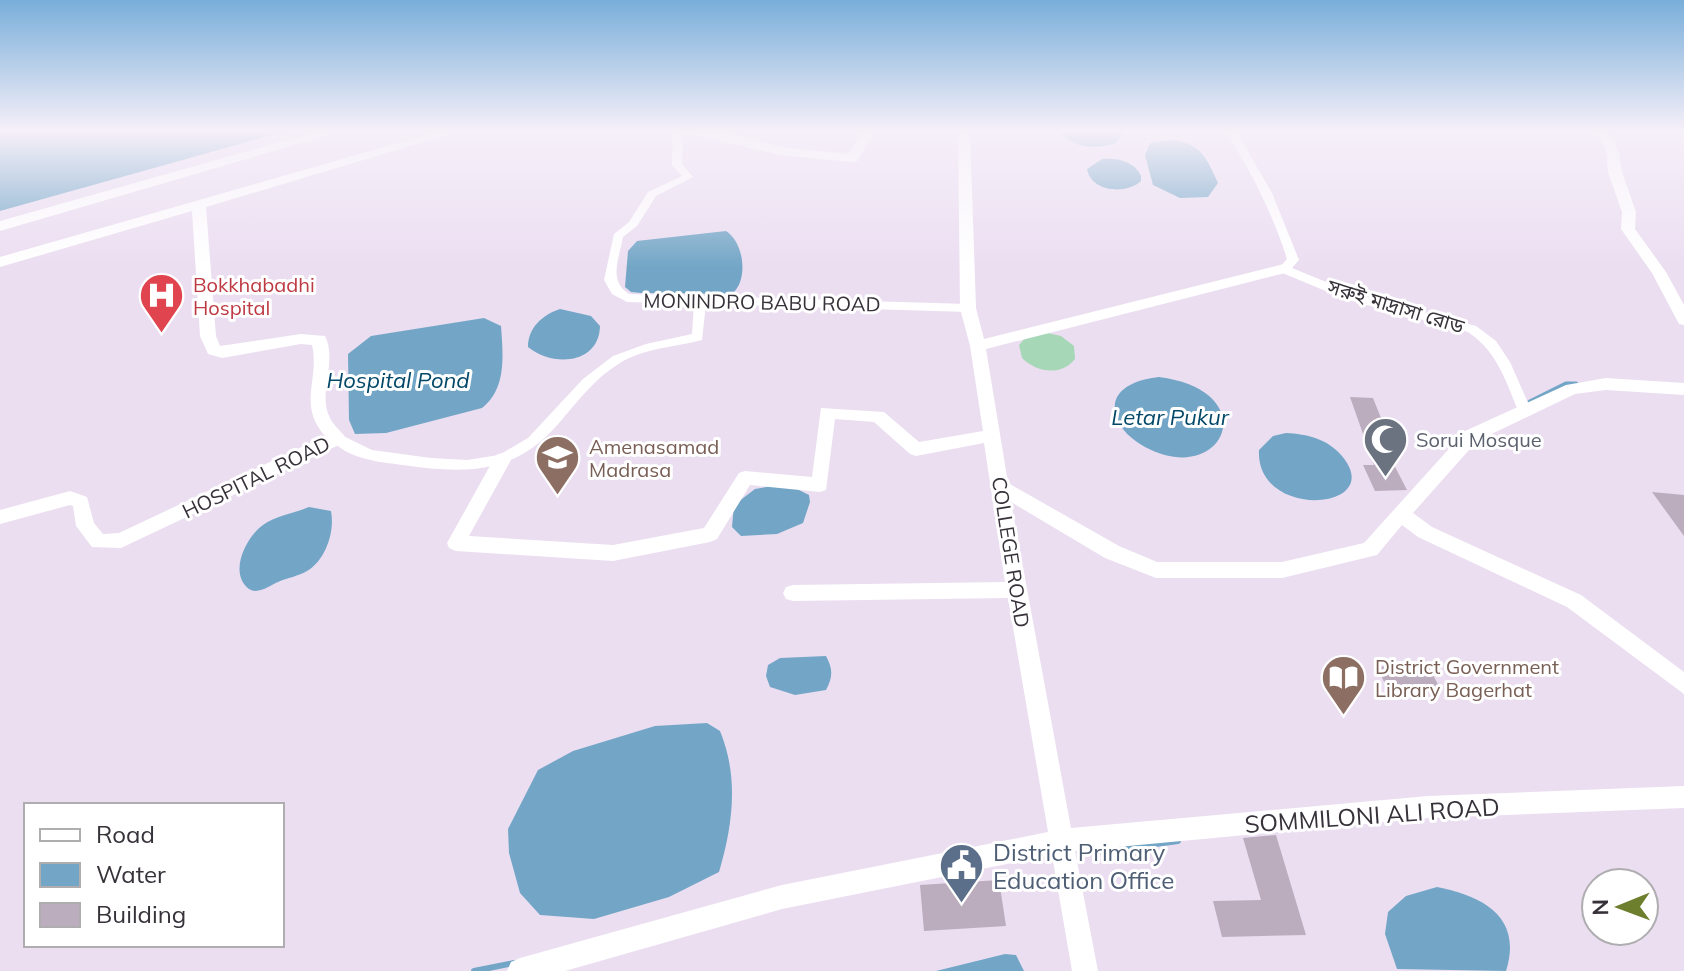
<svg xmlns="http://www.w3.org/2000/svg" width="1684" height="971" viewBox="0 0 1684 971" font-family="Mulish,'Noto Sans Bengali',sans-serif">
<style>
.green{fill:#a6d7b7}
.water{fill:#73a6c6}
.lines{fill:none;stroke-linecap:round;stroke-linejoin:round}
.stream-far1{stroke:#73a6c6;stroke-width:5}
.stream{stroke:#73a6c6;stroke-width:6}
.building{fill:#bbadbe}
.minor{fill:#fff;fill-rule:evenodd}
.tertiary{fill:#fff;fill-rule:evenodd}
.secondary{fill:#fff;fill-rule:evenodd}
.labels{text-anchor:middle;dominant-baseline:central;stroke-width:6;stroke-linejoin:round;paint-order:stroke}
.health-label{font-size:20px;fill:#be3a42;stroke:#fff;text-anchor:start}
.street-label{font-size:20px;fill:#37323a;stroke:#fff}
.worship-label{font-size:20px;fill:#5b616d;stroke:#fff;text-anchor:start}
.education-label{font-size:20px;fill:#785e54;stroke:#fff;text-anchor:start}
.water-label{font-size:22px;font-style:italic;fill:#024868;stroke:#fff}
.near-street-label{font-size:24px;fill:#37323a;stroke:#fff}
.near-service-label{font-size:24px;fill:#4e5e75;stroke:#fff;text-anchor:start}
</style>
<rect width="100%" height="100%" fill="#ebdef1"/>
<path class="green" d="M1043,332L1061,336L1074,346L1075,359C1061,377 1036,372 1022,358L1019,345L1027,336Z"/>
<path class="water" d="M0,131H286L0,211Z
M1059,131H1123V133L1116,143C1096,150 1072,148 1059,131Z
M1173,140C1202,144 1207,159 1218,183L1208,197L1180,198L1153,185L1145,155L1150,143Z
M1102,159C1118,158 1134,161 1141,176V181C1126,195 1091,192 1087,169Z
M726,231C744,242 749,280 732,294L641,293L631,292L625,287L628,251L637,241Z
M560,309L591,316L600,326C599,365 552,367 528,347C528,328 542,315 560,309Z
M484,318L501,326C503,354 507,389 482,408L386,433L355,434L349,420L348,354L371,336Z
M1159,377C1266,391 1224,489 1145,447C1133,440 1120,430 1116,416C1108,388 1139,379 1159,377Z
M1286,433C1307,434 1328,439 1342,456C1388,511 1255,521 1259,450L1273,436Z
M772,486H791L809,495L810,502L803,523L777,534L741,536L732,527L734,505L755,489Z
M309,507L331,511C335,531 326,560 307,571C299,576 287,578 278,582C271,585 258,595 249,589C228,573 246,537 263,525C275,516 295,513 309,507Z
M826,656C833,669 833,677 826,690L795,695L770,687L766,676L768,665L780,658Z
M707,723L720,731C739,777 733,825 719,872L669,897L594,919L540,915L520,893L509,853L508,829L538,770L573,751L655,726Z
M1437,887C1483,896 1523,917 1506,971L1397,969L1385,934L1388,912L1406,896Z
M1005,954L1016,955L1024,971H936Z"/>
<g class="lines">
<path class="stream-far1" d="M1530,402L1566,384H1576"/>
<path class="stream" d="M1080,854L1178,841
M474,971L514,963"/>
</g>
<path class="building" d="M1350,397L1373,398L1395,453H1388L1407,490L1375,491L1363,465H1374Z
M1652,492L1684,495V536Z
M1427,664L1440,688L1389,692L1377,667Z
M1276,835L1306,935L1222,937L1213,901L1261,900L1243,838Z
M999,880L1006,926L924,931L920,885Z"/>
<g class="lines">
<path class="minor" d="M673,131H683L682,164L693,177L656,196L637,226L623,237C619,259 608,281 629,294L968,304L974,308L968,312L706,304L702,340C675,347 644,348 620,363C595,378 578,401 559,423C515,475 466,474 403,465C379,462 346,459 330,438L332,434L337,433L372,450L431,458L467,460L499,455L528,438L583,379L613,356L646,344L692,334L694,304L627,302L612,294L604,280L614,234L629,222L648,192L682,176L672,165Z
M1226,131H1236L1272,193L1299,260L1292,268L1353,293L1476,326L1496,341L1510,362L1532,412L1530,415H1520C1506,383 1499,353 1468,332L1345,299L1280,272L1278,269L1287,259C1273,214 1251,172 1226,131Z"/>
<path class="tertiary" d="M440,131H460L206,207L216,336L220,346L301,334L325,336C338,362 317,393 330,418C333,425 341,431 346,438L343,443L121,548L92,547L76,526L73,506L70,505L0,524V510L70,491L87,497L94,523L103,534L119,533L325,436C297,404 320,380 312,345L301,344L222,358L208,354L200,336L192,211L0,267V257Z
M677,131L729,133L781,147L848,154L863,131H875L857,161L852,162L780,155Z
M958,131H970L976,308L984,339L1284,264L1291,269L1289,272L986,349L1008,483L1119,546L1157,562H1282L1364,543L1465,431L1566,385L1606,378L1684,383V395L1606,390L1575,394L1477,441L1413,513L1432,527L1581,595L1684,672V694L1567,607L1418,537L1402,525L1377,555L1282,578H1156L1105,558L1011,502L1071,828L1428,796L1684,786V808L1428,818L1075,851L1098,971H1072L1052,855L782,909L565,971H507L511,962L520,958L782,885L1048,832L1008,598L793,601L786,599L783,593L786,587L793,585L1005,582L984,443L916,456L910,454L874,422L835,419L826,490L820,492L750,485L717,539L710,542L613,561L456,551L449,548L447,543L496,455L502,453L511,460L469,536L613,545L704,528L739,473L745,471L812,477L821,408L884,412L919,442L983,431L970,346L960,308Z
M1595,131H1607L1618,149L1622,172L1636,212L1635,229L1666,272L1684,305V325L1679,324L1652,273L1621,229L1622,212L1608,172L1606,149Z"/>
<path class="secondary" d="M319,131H342L0,231V221Z"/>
</g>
<linearGradient id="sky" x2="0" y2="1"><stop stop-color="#79aeda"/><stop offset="0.49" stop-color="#f6f0f9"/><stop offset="1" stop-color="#f6f0f9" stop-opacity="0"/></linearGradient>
<rect width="1684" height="267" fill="url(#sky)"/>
<defs>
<symbol id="hospital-pin" viewBox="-11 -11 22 30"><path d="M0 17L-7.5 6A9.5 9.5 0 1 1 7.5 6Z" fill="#e0444e" stroke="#fff"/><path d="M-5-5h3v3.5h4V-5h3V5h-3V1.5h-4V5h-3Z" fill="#fff"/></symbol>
<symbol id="mosque-pin" viewBox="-11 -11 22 30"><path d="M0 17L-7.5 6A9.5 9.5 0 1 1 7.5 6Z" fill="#6b7280" stroke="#fff"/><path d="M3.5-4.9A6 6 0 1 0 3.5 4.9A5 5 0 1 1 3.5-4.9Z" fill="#fff"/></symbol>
<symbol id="school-pin" viewBox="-11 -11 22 30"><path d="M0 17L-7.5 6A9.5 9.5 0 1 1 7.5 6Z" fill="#8d6e63" stroke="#fff"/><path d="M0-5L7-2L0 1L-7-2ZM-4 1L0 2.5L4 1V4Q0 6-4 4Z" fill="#fff"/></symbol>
<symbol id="library-pin" viewBox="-11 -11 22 30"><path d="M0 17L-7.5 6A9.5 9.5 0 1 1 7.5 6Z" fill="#8d6e63" stroke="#fff"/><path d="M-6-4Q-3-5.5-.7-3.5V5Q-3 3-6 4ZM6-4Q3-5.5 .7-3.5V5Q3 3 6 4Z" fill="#fff"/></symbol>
<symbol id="civic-pin" viewBox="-11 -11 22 30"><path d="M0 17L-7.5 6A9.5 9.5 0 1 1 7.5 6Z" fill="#5c6f8a" stroke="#fff"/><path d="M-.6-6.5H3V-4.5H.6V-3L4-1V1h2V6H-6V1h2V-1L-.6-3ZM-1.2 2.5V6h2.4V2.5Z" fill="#fff"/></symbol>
</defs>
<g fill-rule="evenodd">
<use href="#hospital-pin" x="136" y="270" width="51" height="69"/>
<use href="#mosque-pin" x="1360" y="414" width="51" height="69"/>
<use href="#school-pin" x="532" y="432" width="51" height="69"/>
<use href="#library-pin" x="1318" y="652" width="51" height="69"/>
<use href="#civic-pin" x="936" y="840" width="51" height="69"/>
</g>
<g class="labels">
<g class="health-label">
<text x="193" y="284">Bokkhabadhi<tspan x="193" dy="23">Hospital</tspan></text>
</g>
<g class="street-label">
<text transform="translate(762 302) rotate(1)">MONINDRO BABU ROAD</text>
<text transform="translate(1396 306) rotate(17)">সরুই মাদ্রাসা রোড</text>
<text transform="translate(256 477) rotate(-26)">HOSPITAL ROAD</text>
<text transform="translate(1011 552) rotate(81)">COLLEGE ROAD</text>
</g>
<g class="worship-label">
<text x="1416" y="439">Sorui Mosque</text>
</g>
<g class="education-label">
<text x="589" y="446">Amenasamad<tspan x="589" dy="23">Madrasa</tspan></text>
<text x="1375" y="666">District Government<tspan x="1375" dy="23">Library Bagerhat</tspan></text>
</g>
<g class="water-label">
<text x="398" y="380">Hospital Pond</text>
<text x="1170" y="417">Letar Pukur</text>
</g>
<g class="near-street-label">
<text transform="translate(1372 815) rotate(-4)">SOMMILONI ALI ROAD</text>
</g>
<g class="near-service-label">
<text x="993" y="852">District Primary<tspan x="993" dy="28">Education Office</tspan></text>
</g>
</g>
<rect x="24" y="803" width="260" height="144" fill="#ffffff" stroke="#afadb0" stroke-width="2"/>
<rect x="40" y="829" width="40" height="12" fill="#ffffff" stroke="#afadb0" stroke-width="2"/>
<text x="96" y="843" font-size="24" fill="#37323a">Road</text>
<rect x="40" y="863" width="40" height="24" fill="#73a6c6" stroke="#afadb0" stroke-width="2"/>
<text x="96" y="883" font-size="24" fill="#37323a">Water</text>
<rect x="40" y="903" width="40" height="24" fill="#bbadbe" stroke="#afadb0" stroke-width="2"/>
<text x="96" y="923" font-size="24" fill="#37323a">Building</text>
<g transform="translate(1620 907) rotate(269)"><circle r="38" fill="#ffffff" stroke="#afadb0" stroke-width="2"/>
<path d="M0-6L14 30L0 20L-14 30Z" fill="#6d7e2d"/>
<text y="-12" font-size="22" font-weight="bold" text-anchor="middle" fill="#37323a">N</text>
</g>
</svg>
